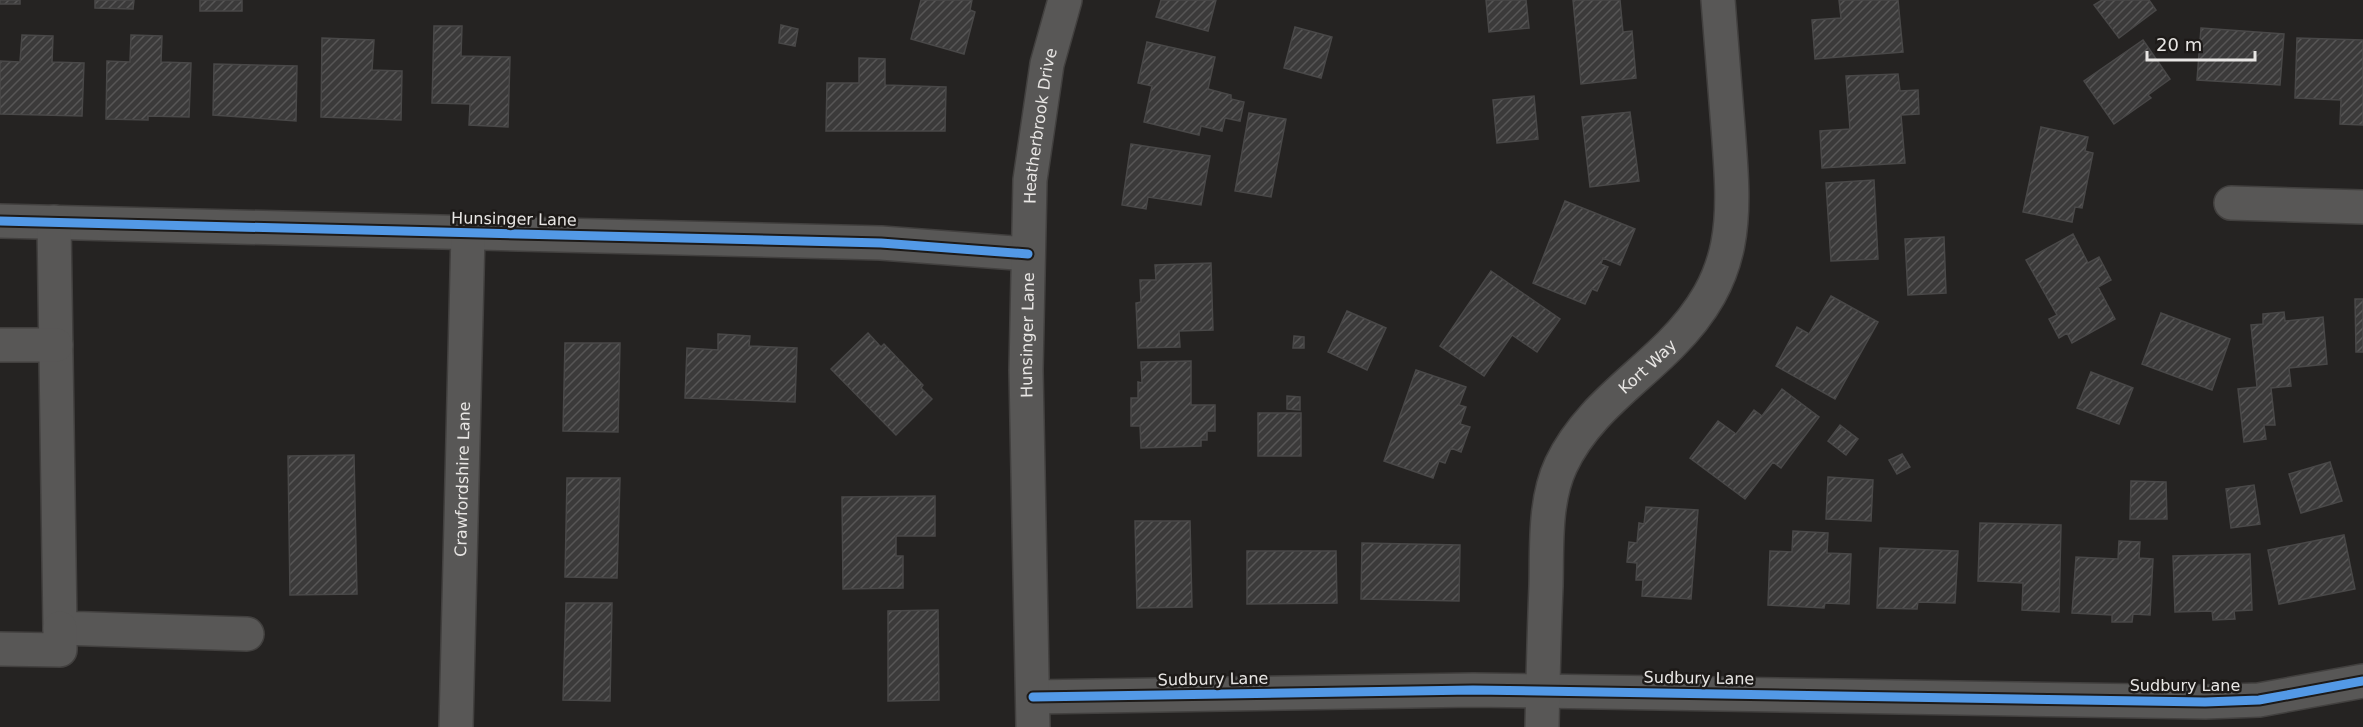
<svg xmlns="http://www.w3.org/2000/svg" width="2363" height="727" viewBox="0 0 2363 727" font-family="'DejaVu Sans',sans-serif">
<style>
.building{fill:url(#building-hatch);stroke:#494848;stroke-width:1.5}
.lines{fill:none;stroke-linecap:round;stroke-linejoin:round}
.minor-casing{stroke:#42403f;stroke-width:36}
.minor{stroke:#585756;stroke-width:33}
.cycleway-casing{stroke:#1d1a18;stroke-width:13}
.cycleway{stroke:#5399e6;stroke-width:9}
.labels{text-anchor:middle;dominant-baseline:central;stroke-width:5;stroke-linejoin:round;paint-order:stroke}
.street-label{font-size:16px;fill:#e8e6e4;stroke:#1d1a18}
</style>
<defs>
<pattern id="building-hatch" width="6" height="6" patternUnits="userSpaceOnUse" patternTransform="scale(1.5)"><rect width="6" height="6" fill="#3b3a3a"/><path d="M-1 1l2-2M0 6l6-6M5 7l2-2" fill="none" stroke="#575656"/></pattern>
</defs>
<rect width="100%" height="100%" fill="#252322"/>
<path class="building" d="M0,0H20V4H0Z
M95,0H134L133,9L95,8Z
M200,0H242V11H200Z
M921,0H972L970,10L975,12L964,54L911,39Z
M1161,0H1216L1208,31L1156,17Z
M1486,0H1526L1529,28L1489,32Z
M1573,0H1620L1623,32L1632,31L1636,78L1581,84Z
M1839,0H1898L1903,52L1815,59L1812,20L1841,18Z
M2102,0H2149L2156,10L2119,38L2094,5Z
M781,25L798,29L795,46L779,43Z
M434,26H462L461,56L510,57L508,127L469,125L470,104L432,103Z
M1295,27L1332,37L1321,78L1284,68Z
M2201,28L2284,34L2280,85L2197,80Z
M22,35L53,36L52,62L84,63L82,116L0,114V61L20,62Z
M131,35L162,36L161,62L191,63L189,117L148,116V120L106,119L107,61L130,62Z
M322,38L374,40L372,70L402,71L401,120L321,117Z
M2297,38L2363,40V125L2340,124L2341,100L2295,98Z
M2143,40L2170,79L2148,95L2151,98L2114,124L2084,81Z
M1147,42L1215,57L1208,89L1231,95V99L1244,102L1240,121L1225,118L1222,131L1201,126L1199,135L1144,122L1152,86L1138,83Z
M859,58L885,59V85L946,87L945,131H826L827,83H859Z
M214,64L297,66L296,121L213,115Z
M1898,74L1900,91L1918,90L1919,114L1901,115L1905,163L1822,168L1820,131L1850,129L1846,76Z
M1534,96L1538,139L1497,143L1493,100Z
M1630,112L1639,181L1590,187L1582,117Z
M1249,113L1286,119L1271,197L1235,191Z
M2041,127L2088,137L2085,151L2093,153L2082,208L2075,207L2072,222L2023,212Z
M1131,144L1210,156L1201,205L1148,197L1146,209L1122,205Z
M1874,180L1878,259L1831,261L1826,183Z
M1565,201L1635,229L1620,265L1603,258L1601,264L1608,267L1597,291L1592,289L1585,304L1533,283Z
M2073,234L2088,263L2099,257L2111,280L2098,287L2115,319L2072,343L2067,333L2059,338L2049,319L2057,315L2026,260Z
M1944,237L1946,293L1908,295L1905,239Z
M1211,263L1213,330L1179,331L1180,347L1138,348L1136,303L1141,302L1140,280H1156L1155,265Z
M1491,271L1560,319L1537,352L1512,335L1484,376L1440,346Z
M1831,296L1878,322L1835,399L1776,366L1797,327L1809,334Z
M2355,299H2363V352H2356Z
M1347,311L1386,328L1367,370L1328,352Z
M2284,312L2285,321L2323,317L2327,364L2289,368L2291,386L2271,388L2275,425H2264L2266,439L2244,442L2238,389L2257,387L2251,325L2263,324V314Z
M2161,313L2230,339L2212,390L2142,364Z
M868,333L881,347L884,344L923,385L921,388L932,399L896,435L831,369Z
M718,334L750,336L749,346L797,348L795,402L685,398L687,348L718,350Z
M1294,336L1304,337V348H1293Z
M565,343H620L618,432L563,431Z
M1191,361V405H1215V431H1207V440H1201V446L1141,448L1140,426H1131V398H1138V382L1142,383L1141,362Z
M1416,370L1466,387L1459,405L1466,407L1460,424L1470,427L1461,452L1451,448L1445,463L1439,461L1433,478L1384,461Z
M2091,372L2133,388L2119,424L2077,408Z
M1782,389L1819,417L1781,468L1773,462L1745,499L1690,458L1718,421L1736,434L1754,410L1762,416Z
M1287,396L1300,397V410L1287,409Z
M1258,413H1301V456H1258Z
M1840,425L1858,439L1846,455L1828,441Z
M1902,454L1910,467L1897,474L1889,460Z
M354,455L357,594L290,595L288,456Z
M2330,462L2342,501L2301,513L2289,474Z
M1828,477L1873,480L1871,521L1826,519Z
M567,478H620L617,578L565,577Z
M2131,481L2166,482L2167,519H2130Z
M2254,485L2260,524L2231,528L2226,489Z
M935,496V536H896V556H903V588L843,589L842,497Z
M1646,507L1698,510L1691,599L1642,596L1643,580H1636L1637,563L1627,562L1629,542L1637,543L1639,523L1644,524Z
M1135,521H1190L1192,607L1137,608Z
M1980,523L2061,525L2059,612L2022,610L2023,583L1978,581Z
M1793,531L1828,533L1827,553L1851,554L1849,604L1825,603L1824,608L1768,605L1770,551L1792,552Z
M2344,535L2355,589L2279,604L2268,550Z
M2119,541L2140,542L2139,558L2153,559L2150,615L2133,614L2132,622H2112V615L2072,613L2076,557L2118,559Z
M1362,543L1460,545L1459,601L1361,599Z
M1880,548L1958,551L1955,603L1918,602L1917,609L1877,608Z
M1247,551H1336L1337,603L1247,604Z
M2250,554L2252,610L2234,611L2235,619L2213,620L2212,611L2175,612L2173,556Z
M566,603H612L610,701L563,700Z
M938,610L939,700L888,701V611Z"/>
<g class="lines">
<defs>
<g id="minor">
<path d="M2231,203L2363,207"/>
<path d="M0,221L881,243L1028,254"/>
<path d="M54,222L60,628L247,634"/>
<path d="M0,345H56"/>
<path d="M0,649L60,650V628"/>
<path d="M1033,697L1473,690L2205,702L2259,700L2363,681"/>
<path id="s1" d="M456,727L468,233"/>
<path id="s2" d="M1033,727L1026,370L1030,180L1047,64L1065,0"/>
<path id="s3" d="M1542,727C1543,680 1544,633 1546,586C1547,547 1544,501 1561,465C1585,414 1631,384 1670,345C1740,275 1735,218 1728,127C1725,85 1721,42 1718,0"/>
</g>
</defs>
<use href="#minor" class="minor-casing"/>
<use href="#minor" class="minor"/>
<defs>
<path id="cycleway" d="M0,221L881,243L1028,254
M1033,697L1473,690L2205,702L2259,700L2363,681"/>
</defs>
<use href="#cycleway" class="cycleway-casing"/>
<use href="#cycleway" class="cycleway"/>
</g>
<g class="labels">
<g class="street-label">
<text stroke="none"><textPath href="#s2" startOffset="602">Heatherbrook Drive</textPath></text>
<text transform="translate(514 219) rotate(1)">Hunsinger Lane</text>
<text stroke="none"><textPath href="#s2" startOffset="392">Hunsinger Lane</textPath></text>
<text stroke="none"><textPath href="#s3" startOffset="396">Kort Way</textPath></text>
<text stroke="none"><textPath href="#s1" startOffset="248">Crawfordshire Lane</textPath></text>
<text transform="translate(1699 678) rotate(1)">Sudbury Lane</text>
<text transform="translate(1213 679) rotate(-1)">Sudbury Lane</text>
<text x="2185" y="685">Sudbury Lane</text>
</g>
</g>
<path d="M2147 51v9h108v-9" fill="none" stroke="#e8e6e4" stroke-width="3"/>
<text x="2156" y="51" font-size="18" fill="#e8e6e4" stroke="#1d1a18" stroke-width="4.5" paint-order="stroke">20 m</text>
</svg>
